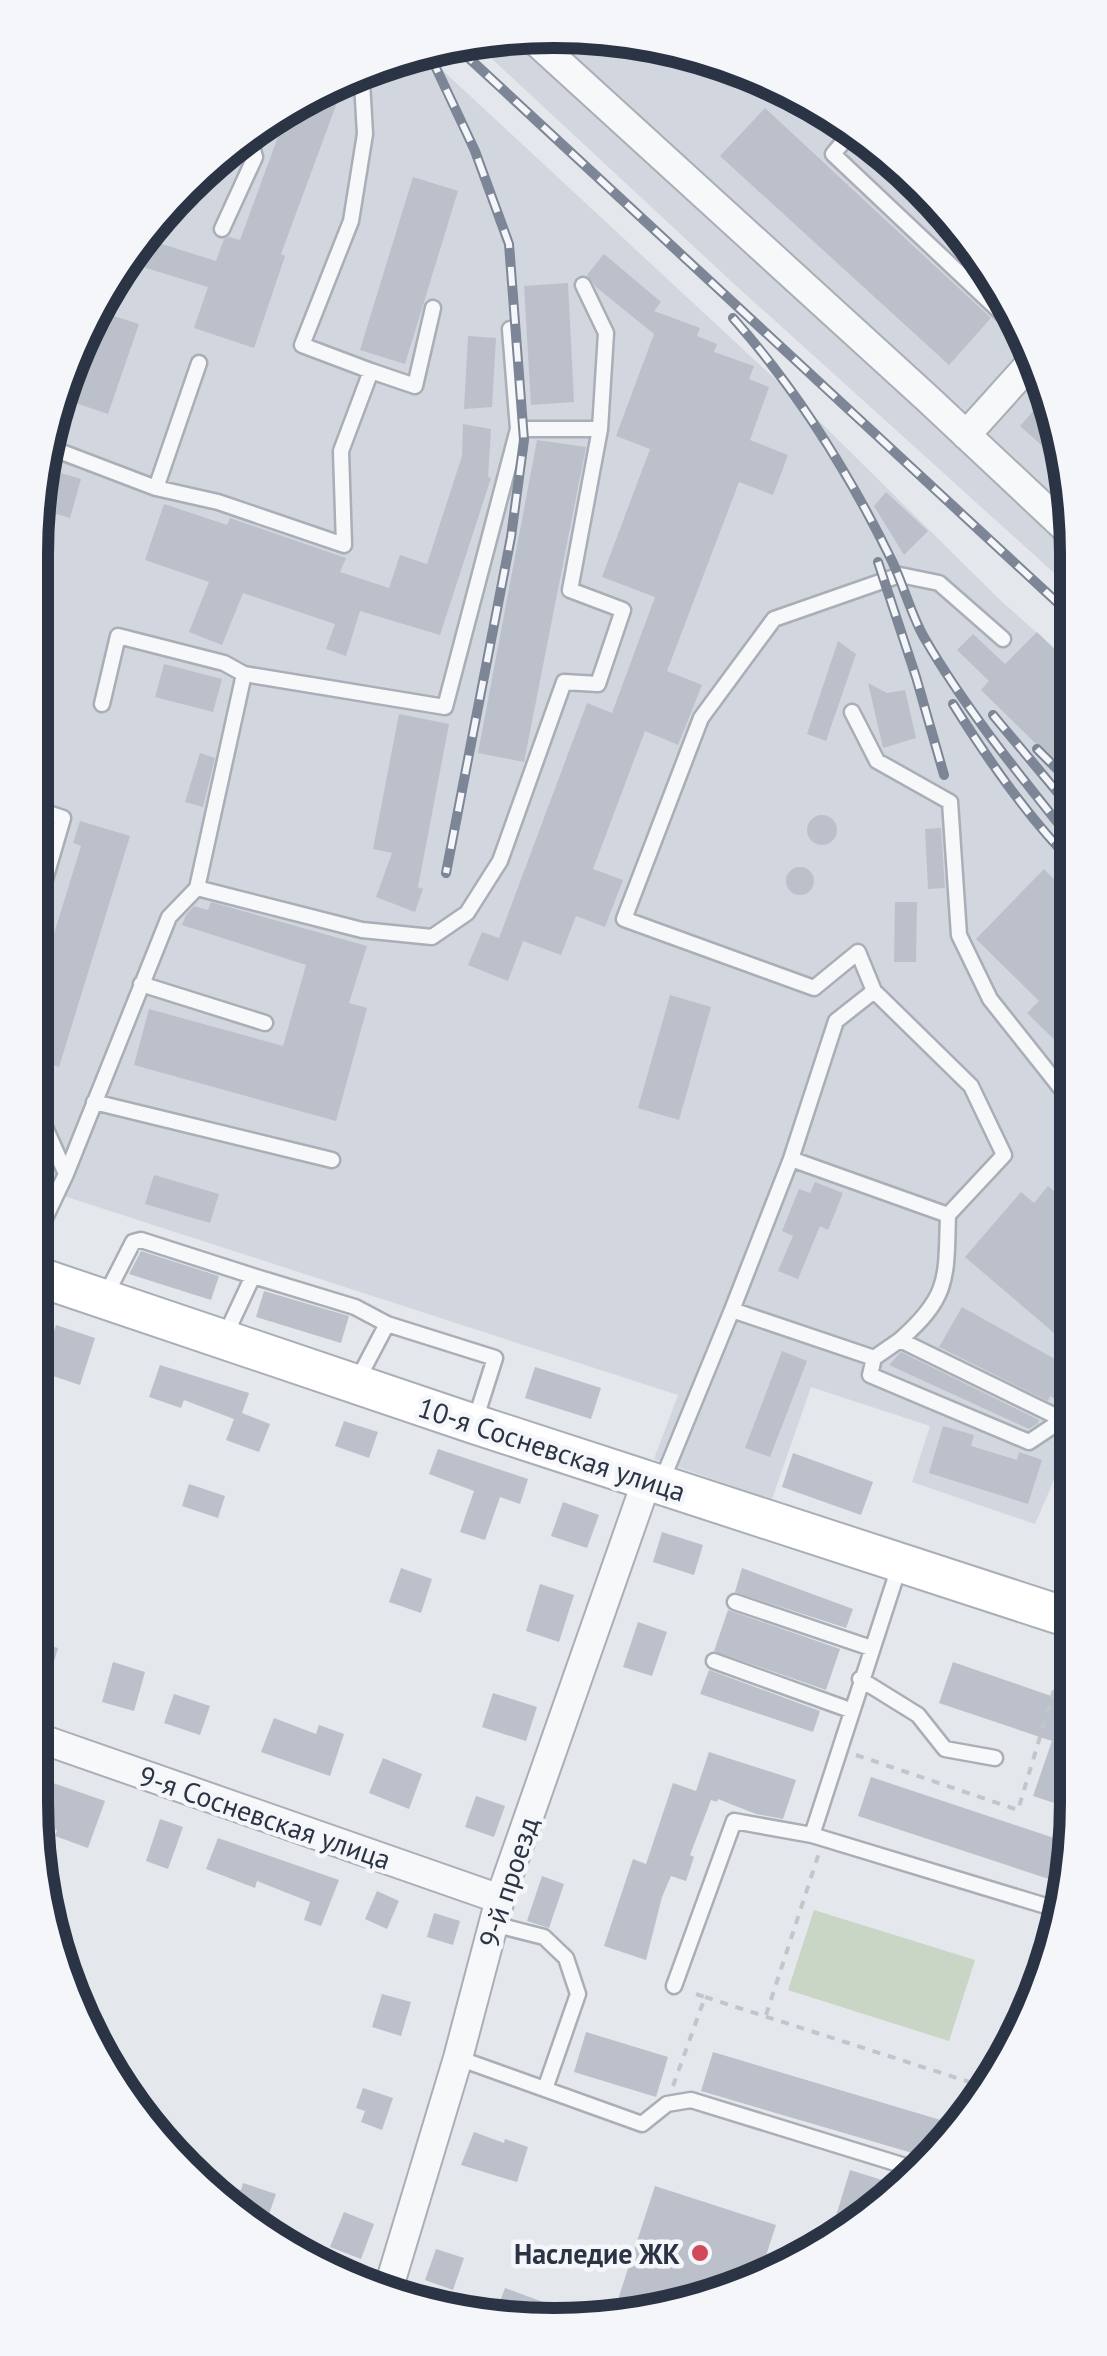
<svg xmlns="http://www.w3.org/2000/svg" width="1107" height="2356" viewBox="0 0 1107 2356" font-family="'PT Sans',sans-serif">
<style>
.built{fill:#d2d6de}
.green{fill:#c9d6c5}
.building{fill:#bbc0ca}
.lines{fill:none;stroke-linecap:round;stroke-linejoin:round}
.lane-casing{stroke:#a9aeb7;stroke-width:19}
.street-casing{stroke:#a9aeb7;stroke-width:32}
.secondary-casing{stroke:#a9aeb7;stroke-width:42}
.path{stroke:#c2c5cb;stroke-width:4;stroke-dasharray:8 8;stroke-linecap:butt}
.lane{stroke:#f7f8fa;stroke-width:14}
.street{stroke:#f7f8fa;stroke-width:28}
.secondary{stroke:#fff;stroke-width:38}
.rail-casing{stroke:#7d8696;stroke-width:10}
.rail{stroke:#f4f6f9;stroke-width:6;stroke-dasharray:19;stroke-linecap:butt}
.poi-dot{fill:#d1495b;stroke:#f4f6f9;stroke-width:4}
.labels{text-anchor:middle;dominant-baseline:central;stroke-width:9;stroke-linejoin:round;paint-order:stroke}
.street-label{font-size:28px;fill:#2b3445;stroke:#f4f6f9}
.poi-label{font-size:28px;font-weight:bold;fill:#2b3445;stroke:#f4f6f9;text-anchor:end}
.rim{fill:none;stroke:#2b3445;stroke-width:12}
</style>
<rect width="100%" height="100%" fill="#e4e7ec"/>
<path class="built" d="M554,30L754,70L873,139L969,235L1037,353L1072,485L1073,590L732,282L477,45Z
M426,55L802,404L999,599L1073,665L1076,1472L1060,1466L1035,1524L912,1482L930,1426L811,1387L772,1499L654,1459L678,1395L30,1185V553L70,353L184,183L354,70Z"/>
<path class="green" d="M814,1910L975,1960L949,2041L788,1990Z"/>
<path class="building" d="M342,77L345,81L281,254L285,256L254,348L194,328L208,287L130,263L146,239L216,261L224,239L229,237L240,240L286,115Z
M765,108L991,318L949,365L720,156Z
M413,177L458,191L405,364L360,350Z
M604,254L661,302L654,311L700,328L697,336L717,344L714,352L754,366L749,379L769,387L750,440L788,455L773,495L739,482L667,671L702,685L678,745L645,731L593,869L623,880L605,927L576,916L561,955L523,941L508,981L468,965L482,932L499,938L587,703L612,713L655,597L602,577L650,449L616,436L654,334L596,287L587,275Z
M568,283L574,402L531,405L524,286Z
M98,311L139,324L108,414L61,398L70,353Z
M468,336L496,338L492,407L464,409Z
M1048,394L1061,442L1068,469L1020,426Z
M463,424L491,429L488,477L491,478L440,635L360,611L346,656L326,649L335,624L243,593L222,645L189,632L209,582L145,560L164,504L227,525L230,518L346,558L340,572L389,588L400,555L427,564L462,456Z
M537,440L586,447L524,762L478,753Z
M47,469L81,479L70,518L39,509Z
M886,492L928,531L904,555L874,506Z
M1037,632L1073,667V780L981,690L989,681L957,650L973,634L1005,664Z
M838,641L856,654L826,741L807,734Z
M164,664L222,679L213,712L155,697Z
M868,683L887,693L905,690L916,738L883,748Z
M399,714L449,724L418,887L423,889L415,912L376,897L392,853L373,849Z
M200,753L215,758L203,807L185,802Z
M807 830a15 15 0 1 1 30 0a15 15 0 1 1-30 0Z
M80,821L130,836L59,1067L30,1058V1012L81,846L73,843Z
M941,828L945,888L928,889L925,829Z
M786 881a14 14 0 1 1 28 0a14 14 0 1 1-28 0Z
M1044,869L1054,879L1061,872L1074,884V1059L1027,1013L1039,1001L976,939Z
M211,902L367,946L349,1003L367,1008L336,1121L134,1065L149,1009L283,1046L306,965L182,925L186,915L194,906L208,910Z
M895,902H917L916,962H894Z
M670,995L711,1007L679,1120L638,1108Z
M154,1175L219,1194L210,1223L145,1204Z
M815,1182L843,1193L828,1230L820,1226L798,1279L778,1271L793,1236L782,1231L799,1189L810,1193Z
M1048,1186L1075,1209V1351L965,1257L1021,1192L1034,1203Z
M141,1251L219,1276L211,1300L129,1274Z
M264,1291L349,1316L341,1343L256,1317Z
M962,1307L1071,1368L1054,1398L1050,1396L1048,1401L939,1347Z
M56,1325L95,1338L80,1385L41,1372Z
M782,1351L807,1361L770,1457L745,1448Z
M901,1352L1039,1420L1037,1424L1029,1429L889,1365Z
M160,1365L249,1393L242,1413L270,1424L259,1452L226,1440L234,1419L184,1400L181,1408L149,1397Z
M535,1367L601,1388L591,1419L525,1398Z
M344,1421L378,1432L369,1458L335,1446Z
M943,1426L974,1435L971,1446L1017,1460L1019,1452L1042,1460L1028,1504L929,1473Z
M30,1430L54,1437L35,1505L30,1504Z
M438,1449L528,1479L520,1504L500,1497L485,1540L460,1532L474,1491L429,1474Z
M793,1453L873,1482L861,1515L782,1487Z
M189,1484L225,1496L218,1518L182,1506Z
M563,1502L599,1515L587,1548L551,1536Z
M662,1532L703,1545L694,1575L653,1562Z
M401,1568L432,1579L421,1613L389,1602Z
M742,1568L853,1609L846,1628L735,1592Z
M540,1584L574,1595L559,1642L526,1631Z
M728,1610L840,1649L826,1690L714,1651Z
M638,1622L667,1632L652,1676L623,1667Z
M30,1640L58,1648L47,1685L30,1680Z
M113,1662L145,1672L134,1711L102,1702Z
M953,1662L1077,1705V1763L1070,1765L1066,1773L1067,1780L1077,1785L1076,1810L1033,1796L1052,1741L939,1703Z
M709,1670L820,1711L813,1732L700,1694Z
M493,1693L537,1707L526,1741L482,1727Z
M174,1694L210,1706L200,1735L164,1723Z
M274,1718L316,1734L319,1725L344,1734L330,1776L261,1752Z
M709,1752L796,1780L783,1819L756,1814L718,1799L717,1802L711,1800L690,1855L694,1857L686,1881L671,1876L662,1897L646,1960L604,1946L633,1859L646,1864L673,1783L696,1791Z
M383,1758L422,1774L409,1809L369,1793Z
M30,1775L105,1801L88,1848L55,1836L57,1830L33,1822Z
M871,1777L1069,1843L1061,1883L858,1816Z
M476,1796L505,1806L494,1837L465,1827Z
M160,1819L183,1827L168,1869L146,1861Z
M218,1838L339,1880L321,1926L304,1920L310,1902L257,1881L255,1888L206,1869Z
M542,1876L564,1884L549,1928L527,1921Z
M377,1891L399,1901L387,1929L365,1919Z
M434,1913L460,1921L453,1945L427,1937Z
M382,1994L411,2002L401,2036L372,2027Z
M586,2032L668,2057L656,2097L574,2072Z
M713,2052L944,2121L933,2159L701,2091Z
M363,2088L393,2098L382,2130L361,2122L365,2111L356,2108Z
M474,2132L504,2143L505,2139L528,2147L517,2182L461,2165Z
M850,2170L898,2185L829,2239Z
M199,2178L241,2190L243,2183L276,2194L266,2223L236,2213Z
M655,2186L776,2225L758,2280L621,2322L611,2321Z
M344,2212L374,2224L361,2259L330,2247Z
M436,2249L464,2258L453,2290L425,2280Z
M505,2288L543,2302L537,2319L494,2317Z"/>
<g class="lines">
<defs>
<path id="lane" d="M351,72L362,82L365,134L351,221L302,345L371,371
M855,128L833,154L1029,339
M222,229L255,157L250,139
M510,329L518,429
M51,448L156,488L199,363
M156,488L218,502L344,545L341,451L371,371L415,386L433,308
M30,610L41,613
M102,704L118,636L224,663L244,674
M852,712L877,761L950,802L959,935L990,999L1075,1106
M197,888L362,930L432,937L467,913L500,861L564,682L598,684L623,610L570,590L600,429
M30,931L63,818L30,807
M141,984L265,1023
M874,991L858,952L814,988L624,919L701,718L774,619L900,575L939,583L1003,639
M94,1102L332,1160
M30,1114L41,1118L66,1174
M791,1159L836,1021L874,991L971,1086L1004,1155L948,1215
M30,1250L66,1174L169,917L197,888L244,674L445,707L518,429H600L606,333L583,285
M105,1297L133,1242L141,1240L253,1276
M732,1310L791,1159L948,1215C946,1278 950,1296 900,1340
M225,1336L253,1276L355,1307L387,1324
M874,1358L900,1340L1076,1426
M356,1383L387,1324L495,1358L474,1424
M661,1483L732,1310L874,1358L870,1375L1029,1442L1053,1426L1076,1432
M735,1602L871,1648
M714,1661L850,1710
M860,1679L918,1715L945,1749L995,1758
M1076,1774H1077
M812,1835L1056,1909
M493,1924L544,1937L566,1958L578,1994L545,2089
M674,1986L734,1821L812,1835L900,1564
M458,2058L642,2124L667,2104L691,2100L918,2170"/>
<path id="street" d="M529,35L927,398L1073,535
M966,435L1038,355
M30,1735L500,1899
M388,2290L458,2058L500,1899L647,1480"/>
<path id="secondary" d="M30,1274L474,1424L1076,1620"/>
</defs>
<use href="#lane" class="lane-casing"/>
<use href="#street" class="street-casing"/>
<use href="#secondary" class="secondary-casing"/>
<path class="path" d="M856,1755L1018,1810L1067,1647
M705,1997L985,2087
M766,2015L819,1853
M673,2086L705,1997L690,1992"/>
<use href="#lane" class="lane"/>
<use href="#street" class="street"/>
<use href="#secondary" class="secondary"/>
<defs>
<path id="rail" d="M459,49L1073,617
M430,55L475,151L509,244L524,440L511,537L446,873
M733,318C797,390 850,475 892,561C904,586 911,615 925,639C967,711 1022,778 1074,843
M878,562L916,677L944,775
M953,704C989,761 1027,816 1074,864
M993,715L1074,812
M1037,749L1073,785"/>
</defs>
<use href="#rail" class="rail-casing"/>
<use href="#rail" class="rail"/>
</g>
<circle class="poi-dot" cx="700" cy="2253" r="10"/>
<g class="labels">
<g class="street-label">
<text transform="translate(552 1449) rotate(18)">10-я Сосневская улица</text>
<text transform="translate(265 1817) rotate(19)">9-я Сосневская улица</text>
<text transform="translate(508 1882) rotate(-72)">9-й проезд</text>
</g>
<g class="poi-label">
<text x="680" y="2253">Наследие ЖК</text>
</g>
</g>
<path d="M0 0H1107V2356H0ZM554 48H554A506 506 0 0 1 1060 554V1802A506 506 0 0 1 554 2308H554A506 506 0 0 1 48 1802V554A506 506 0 0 1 554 48Z" fill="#f4f6f9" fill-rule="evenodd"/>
<path class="rim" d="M554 48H554A506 506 0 0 1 1060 554V1802A506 506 0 0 1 554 2308H554A506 506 0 0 1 48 1802V554A506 506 0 0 1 554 48Z"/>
</svg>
